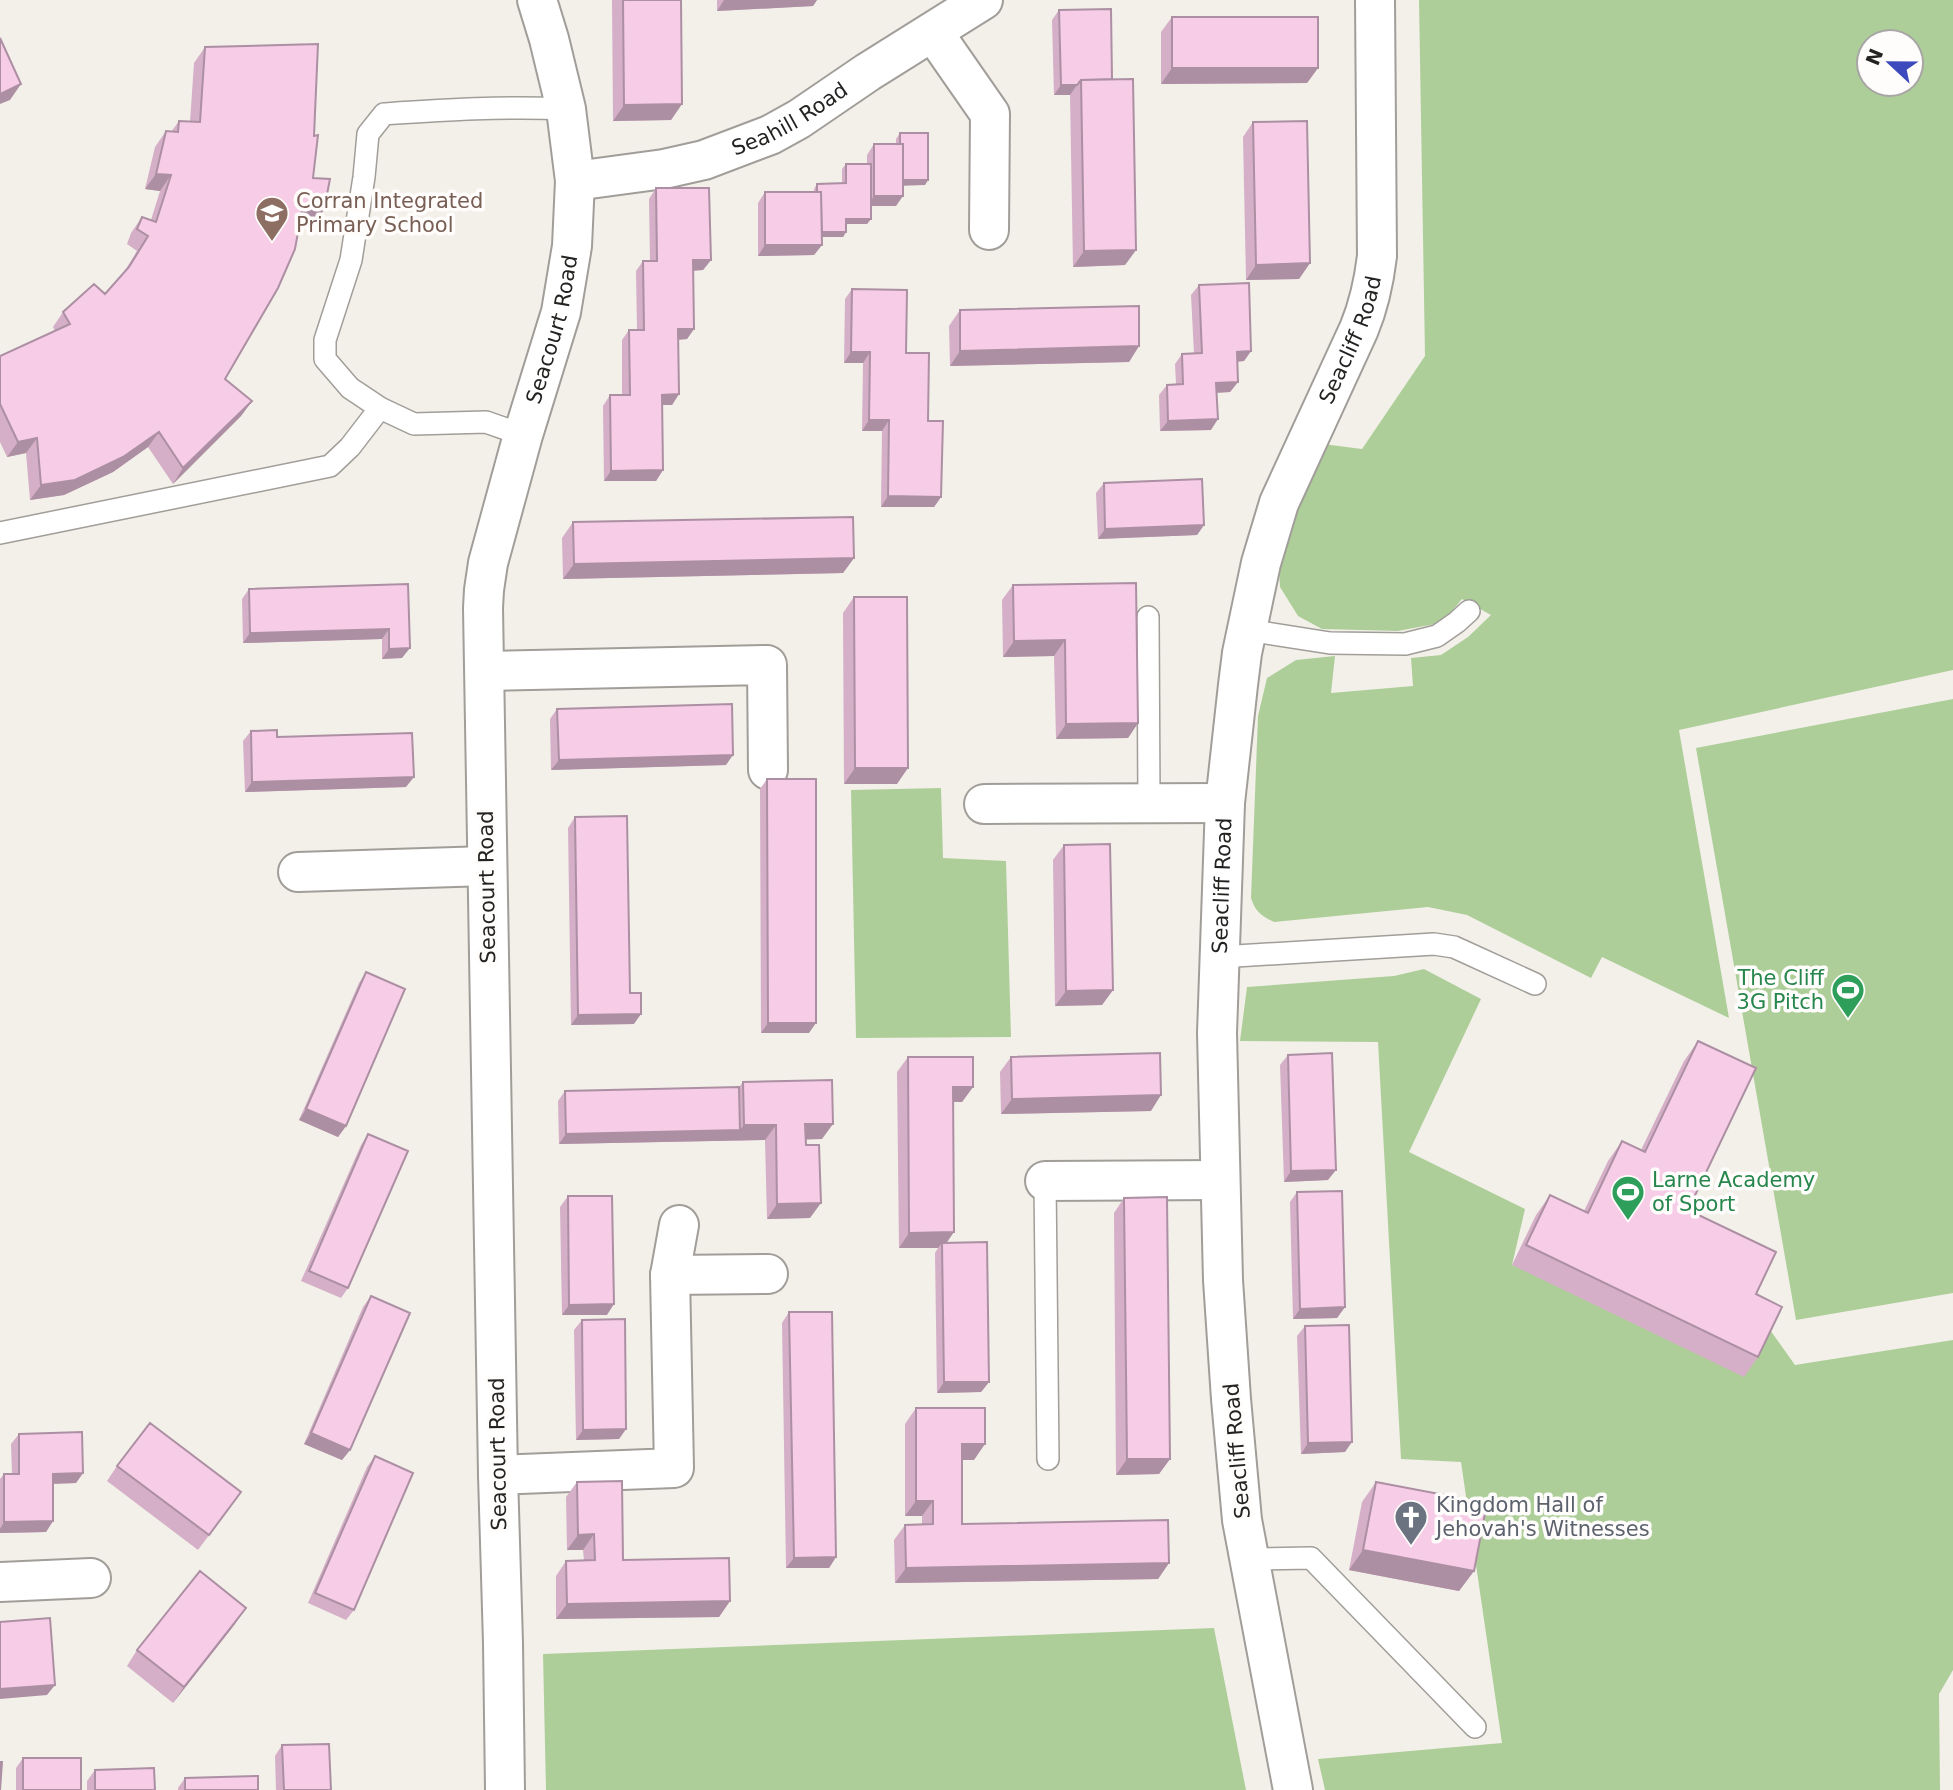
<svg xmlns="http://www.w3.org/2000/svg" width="1953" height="1790" viewBox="0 0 1953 1790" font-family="'DejaVu Sans',sans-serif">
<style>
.green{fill:#aece99;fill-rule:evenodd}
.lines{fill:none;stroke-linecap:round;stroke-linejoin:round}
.lane-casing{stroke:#a19e99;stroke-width:24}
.street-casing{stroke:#a19e99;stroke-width:42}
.lane{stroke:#fff;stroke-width:21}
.street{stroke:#fff;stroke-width:38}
.wall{fill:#d4afc7}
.shaded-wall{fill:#ac8fa2}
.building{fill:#f6cce7;stroke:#ac8fa2;stroke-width:2}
.labels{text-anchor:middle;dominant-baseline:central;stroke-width:7;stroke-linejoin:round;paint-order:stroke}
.street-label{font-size:21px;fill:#242321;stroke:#fffdfb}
.education-label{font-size:21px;fill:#785e54;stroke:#fffdfb;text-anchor:start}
.leisure-label{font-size:21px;fill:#27864d;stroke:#fffdfb;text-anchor:end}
.worship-label{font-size:21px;fill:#5b616d;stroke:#fffdfb;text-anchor:start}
</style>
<rect width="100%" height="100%" fill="#f3f0ea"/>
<path class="green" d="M1419,0H1953V670L1679,730L1729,1018L1602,957L1591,978L1467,915L1428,907L1274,922C1261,916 1255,911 1251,898L1258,716L1267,678L1296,660L1335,656L1331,693L1413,686L1411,658L1441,655L1468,637L1491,615L1462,599L1447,617L1435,624L1398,631L1322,629L1298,616L1280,587L1277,543L1323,444L1362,449L1425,356ZM1869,42H1911V84H1869Z
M1953,699V1293L1796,1320L1696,748Z
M941,788L943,858L1006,861L1011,1037L856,1038L851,790Z
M1424,969L1481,999L1409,1152L1525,1209L1512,1265L1768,1327L1795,1365L1953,1340V1670L1939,1694L1940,1790H1325L1318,1759L1502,1743L1461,1462L1401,1459L1378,1042L1240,1041L1247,987L1394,976Z
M1214,1628L1246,1790H546L543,1654Z"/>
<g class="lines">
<defs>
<path id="lane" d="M523,435L486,422L414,424L380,408L350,388L325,359V340L351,260L364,177L368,134L384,114C445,110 505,106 566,109
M0,533L330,466L350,447L380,408
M1148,617L1149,803
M1247,630L1330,643L1405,644L1437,636L1457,622L1469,611
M1220,957L1434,944L1454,947L1465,952L1535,984
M1045,1181L1048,1459
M1250,1559L1311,1558L1475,1727"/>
<g id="street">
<path d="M933,32L990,114L989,230"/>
<path id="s1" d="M575,181L664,169L704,160L770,135L799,119L868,72L983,0"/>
<path d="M485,671L767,665L768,770"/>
<path d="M984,804L1225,803"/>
<path d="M298,872L487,866"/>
<path d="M1045,1181L1220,1180"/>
<path d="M670,1275L768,1274"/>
<path d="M498,1475L674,1468L670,1275L679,1225"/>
<path d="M0,1582L91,1578"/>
<path id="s2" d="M505,1790L503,1643L498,1475L483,608L484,590L488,563L523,435L561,312L572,246L575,181L566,109L549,39L537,0"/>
<path id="s3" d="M1293,1790L1242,1520L1231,1399L1223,1280L1217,1033L1225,803L1238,685L1242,653L1261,563L1279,503L1359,329C1369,305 1374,281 1377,256L1375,0"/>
</g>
</defs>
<use href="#lane" class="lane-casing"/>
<use href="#street" class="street-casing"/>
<use href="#lane" class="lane"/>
<use href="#street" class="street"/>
</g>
<path class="wall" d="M612,0H681L682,104L671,120L613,121Z
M717,0H817L813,6L717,11Z
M1059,10L1112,79L1136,250L1125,265L1073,267L1070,95H1054L1052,20Z
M1172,17L1318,68L1307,83L1161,84V32Z
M205,47L314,136L313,226L300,222L225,379L252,401L241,416L173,484L148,447L113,472L64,495L30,500L26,453L7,457L0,442V356L55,331L53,327L63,312L105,294L124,272L137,251L127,244L131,233L142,217L151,220L160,191L145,189L155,147L166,131L171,132L179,121L190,122L194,63Z
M1253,122L1310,263L1299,279L1246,280L1243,137Z
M900,133L928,180L925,185H903L896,206H871V219L867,224H846V232L843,237H822V245L814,255L758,256V203L765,192H814V189L817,184L842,183V169L846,164H867V155L874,144H896V139Z
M656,188L711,260L703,270L693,271L694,329L687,339L678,340L679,394L672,405H662L663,470L656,481H604L603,406L610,395H622V340L629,330H637L636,271L643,261H650L649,199Z
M1199,285L1251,351L1244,361L1237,362L1238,382L1230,392L1217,393L1211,430L1160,431L1159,395L1167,385L1176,384L1175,364L1182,354H1194L1191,295Z
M852,289L906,353L928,421L941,497L934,507H881L882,431H862L863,363H844L845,299Z
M960,310L1139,346L1129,362L950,366L949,326Z
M1104,483L1204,525L1197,535L1098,539L1096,493Z
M573,522L854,558L843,573L563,579L562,538Z
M408,584L402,658L382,659V639L243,643L242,599L249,589Z
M1013,585L1138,723L1128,738L1056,739L1054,656L1003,657L1002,600Z
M854,597L897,784H844L843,613Z
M557,709L726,765L551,770L550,719Z
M251,731L277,737L406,787L245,792L243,741Z
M767,779L809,1033H761L760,789Z
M575,817L630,993L634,1024L571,1025L568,828Z
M1064,845L1113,990L1102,1005L1055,1006L1053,860Z
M366,972L346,1126L338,1137L299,1120L359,983Z
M1698,1041L1688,1210L1756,1294L1758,1357L1744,1377L1512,1265L1536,1215L1550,1195L1584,1211L1608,1161L1622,1141L1641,1150L1684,1061Z
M1288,1055L1328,1180L1284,1182L1280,1065Z
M908,1057L973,1087L962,1102H953L947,1243L989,1382L981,1392L937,1393L935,1253L938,1248H899L897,1072Z
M1011,1057L1151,1111L1001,1114L1000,1072Z
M743,1082L822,1139H806L810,1218L767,1219L765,1140L559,1144L558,1101L565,1091L739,1087Z
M368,1134L348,1288L341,1298L301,1281L361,1145Z
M1297,1192L1345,1307L1337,1318L1293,1319L1290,1202Z
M568,1196L607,1315H562L560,1207Z
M1124,1198L1170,1459L1159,1474L1116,1475L1114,1213Z
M371,1296L350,1450L342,1460L304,1444L363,1307Z
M789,1312L836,1557L829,1568H786L782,1323Z
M582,1320L626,1429L619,1439L576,1440L574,1330Z
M1305,1326L1345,1452L1301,1454L1297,1336Z
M916,1408L974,1460H962V1524L1169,1563L1158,1579L895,1583L894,1540L905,1525H922V1516H905V1424Z
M19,1434L83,1473L76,1483L53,1484V1521L46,1532L0,1533V1479L4,1474H12L11,1444Z
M375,1456L354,1610L346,1620L308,1603L367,1467Z
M117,1466L230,1507L198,1550L107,1481Z
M577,1482L623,1560L730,1601L719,1617L556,1619V1576L566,1561H584L583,1550H567L566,1497Z
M1376,1482L1474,1571L1459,1591L1349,1570L1362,1502Z
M235,1624L173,1703L127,1666L137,1650Z
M282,1745L331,1790H276L275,1756Z
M23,1758L81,1790H16V1768Z
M95,1770L155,1790H87V1781Z
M185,1778L258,1790H178V1788Z"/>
<path class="shaded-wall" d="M724,0H817L813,6L717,11Z
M1172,68H1318L1307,83L1161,84Z
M21,84L10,100L0,104V94Z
M1061,85H1077L1070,95H1054Z
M682,104L671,120L613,121L624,105Z
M156,174L171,175L160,191L145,189Z
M900,180H928L925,185L896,186Z
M874,196H903L896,206H867Z
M303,205L324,210L313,226L292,220Z
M846,219H871L867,224H842Z
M818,232H846L843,237H814Z
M765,245H822L814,255L758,256Z
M1136,250L1125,265L1073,267L1084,251Z
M693,260H711L703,270L686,271Z
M1310,263L1299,279L1246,280L1256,265Z
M678,329H694L687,339L671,340Z
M1139,346L1129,362L950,366L960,351Z
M1251,351L1244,361L1229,362L1237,352Z
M851,352H870L863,363H844Z
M1238,382L1230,392L1209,393L1216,383Z
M679,394L672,405H655L662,395Z
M252,401L241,416L173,484L183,468Z
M1218,419L1211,430L1160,431L1168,421Z
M869,420H889L882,431H862Z
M159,432L148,447L113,472L64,495L30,500L41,485Z
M37,438L26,453L7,457L18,442Z
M663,470L656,481H604L611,471Z
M888,496L941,497L934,507H881Z
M1204,525L1197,535L1098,539L1105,529Z
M854,558L843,573L563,579L574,564Z
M389,629L382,639L243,643L250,633Z
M1065,640L1054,656L1003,657L1014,641Z
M410,648L402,658L382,659L389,649Z
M1138,723L1128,738L1056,739L1066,724Z
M733,755L726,765L551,770L559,760Z
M855,768H908L897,784H844Z
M414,777L406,787L245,792L252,782Z
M1113,990L1102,1005L1055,1006L1066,991Z
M641,1014L634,1024L571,1025L578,1015Z
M768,1023H816L809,1033H761Z
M953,1087H973L962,1102H942Z
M1161,1095L1151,1111L1001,1114L1012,1099Z
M306,1109L346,1126L338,1137L299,1120Z
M805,1124H833L822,1139L795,1140Z
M744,1125H776L765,1140L559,1144L566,1134L740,1130Z
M1336,1170L1328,1180L1284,1182L1291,1171Z
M821,1203L810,1218L767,1219L777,1204Z
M954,1232L943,1248L942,1243L938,1248H899L909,1233Z
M614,1304L607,1315H562L569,1305Z
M1345,1307L1337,1318L1293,1319L1300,1309Z
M944,1382H989L981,1392L937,1393Z
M626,1429L619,1439L576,1440L583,1430Z
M311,1433L350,1450L342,1460L304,1444Z
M1352,1442L1345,1452L1301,1454L1308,1443Z
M962,1444H985L974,1460H951Z
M1127,1459H1170L1159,1474L1116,1475Z
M83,1473L76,1483L45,1484L53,1474Z
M916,1501H933L922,1516H905Z
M53,1521L46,1532L0,1533V1529L4,1522Z
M594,1534L583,1550H567L578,1535Z
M1363,1550L1474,1571L1459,1591L1349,1570Z
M836,1557L829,1568H786L794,1558Z
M1169,1563L1158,1579L895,1583L906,1568Z
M730,1601L719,1617L556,1619L567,1604Z
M246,1608L235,1624L173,1703L184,1687Z
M55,1685L47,1695L0,1699V1689Z"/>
<path class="building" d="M623,0H681L682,104L624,105Z
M1111,9L1112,79L1081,80L1077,85H1061L1059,10Z
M1172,17H1318V68H1172Z
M0,38L21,84L0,94Z
M318,44L314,136L318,135L313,178L330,179L324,210L303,205L295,249L278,288L225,379L252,401L183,468L159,432L123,457L75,480L41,485L37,438L18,442L0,404V356L70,324L63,312L94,284L105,294L129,267L148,236L137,229L142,217L156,222L171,175L156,174L166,131L178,132L179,121L200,122L205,47Z
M1133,79L1136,250L1084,251L1081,80Z
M1307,121L1310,263L1256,265L1253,122Z
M900,133H928V180H903V144H900Z
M874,144H903V196H874Z
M846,164H871V219H846V232H822L821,192H817V184L846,183Z
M656,188H709L711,260H693L694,329H678L679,394L662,395L663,470L611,471L610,395H630L629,330H644L643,261H657Z
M765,192H821L822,245H765Z
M1249,283L1251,351L1237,352L1238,382L1216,383L1218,419L1168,421L1167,385L1183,384L1182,354L1202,353L1199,285Z
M852,289L907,290L906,353H929L928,421H943L941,497L888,496L889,420H869L870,352H851Z
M1139,306V346L960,351V310Z
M1202,479L1204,525L1105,529L1104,483Z
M853,517L854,558L574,564L573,522Z
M1136,583L1138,723L1066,724L1065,640L1014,641L1013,585Z
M408,584L410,648L389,649V629L250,633L249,589Z
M854,597H907L908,768H855Z
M732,704L733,755L559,760L557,709Z
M277,730V737L412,733L414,777L252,782L251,731Z
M767,779H816V1023H768Z
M627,816L630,993H641V1014L578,1015L575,817Z
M1110,844L1113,990L1066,991L1064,845Z
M366,972L405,989L346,1126L306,1109Z
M1698,1041L1756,1068L1688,1210L1776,1252L1756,1294L1782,1307L1758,1357L1526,1245L1550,1195L1588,1213L1622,1141L1645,1152Z
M1160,1053L1161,1095L1012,1099L1011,1057Z
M1332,1053L1336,1170L1291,1171L1288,1055Z
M908,1057H973V1087H953L954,1232L909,1233Z
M832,1080L833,1124H805L806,1145H819L821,1203L777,1204L776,1125H744L743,1082Z
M739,1087L740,1130L566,1134L565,1091Z
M368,1134L408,1151L348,1288L309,1271Z
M1342,1191L1345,1307L1300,1309L1297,1192Z
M568,1196H612L614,1304L569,1305Z
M1167,1197L1170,1459H1127L1124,1198Z
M987,1242L989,1382H944L942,1243Z
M371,1296L410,1313L350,1450L311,1433Z
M789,1312H832L836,1557L794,1558Z
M625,1319L626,1429L583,1430L582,1320Z
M1349,1325L1352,1442L1308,1443L1305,1326Z
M916,1408H985V1444H962V1524L1168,1520L1169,1563L906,1568L905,1525L933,1524V1501H916Z
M150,1423L241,1492L209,1535L117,1466Z
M82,1432L83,1473L53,1474V1521L4,1522V1474H19V1434Z
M375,1456L413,1473L354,1610L315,1593Z
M622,1481L623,1560L729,1558L730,1601L567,1604L566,1561L595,1560L594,1534L578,1535L577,1482Z
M1376,1482L1487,1503L1474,1571L1363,1550Z
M200,1571L246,1608L184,1687L137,1650Z
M50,1618L55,1685L0,1689V1622Z
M329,1744L331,1790H284L282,1745Z
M23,1758H81V1790H23Z
M0,1762H2L0,1790Z
M154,1768L155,1790H95V1770Z
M258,1776V1790H185V1778Z"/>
<defs>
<symbol id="school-pin" viewBox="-11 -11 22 30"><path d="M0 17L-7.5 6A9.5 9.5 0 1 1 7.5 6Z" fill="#8d6e63" stroke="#fffdfb"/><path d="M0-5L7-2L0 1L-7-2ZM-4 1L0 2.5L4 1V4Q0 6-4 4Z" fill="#fff"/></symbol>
<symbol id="stadium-pin" viewBox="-11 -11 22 30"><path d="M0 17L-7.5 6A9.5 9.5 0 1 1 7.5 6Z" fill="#2e9e5b" stroke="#fffdfb"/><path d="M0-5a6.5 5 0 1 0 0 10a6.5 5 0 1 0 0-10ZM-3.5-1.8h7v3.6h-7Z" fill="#fff"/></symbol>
<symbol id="church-pin" viewBox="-11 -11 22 30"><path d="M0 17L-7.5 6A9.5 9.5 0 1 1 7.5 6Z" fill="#6b7280" stroke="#fffdfb"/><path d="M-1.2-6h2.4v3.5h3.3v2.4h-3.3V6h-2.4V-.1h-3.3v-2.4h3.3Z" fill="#fff"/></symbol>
</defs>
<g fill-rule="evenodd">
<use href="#school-pin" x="253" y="194" width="38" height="52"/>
<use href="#stadium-pin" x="1829" y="971" width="38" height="52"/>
<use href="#stadium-pin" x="1609" y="1173" width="38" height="52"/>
<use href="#church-pin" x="1392" y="1498" width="38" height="52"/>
</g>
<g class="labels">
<g class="street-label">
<text stroke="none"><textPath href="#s1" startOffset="226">Seahill Road</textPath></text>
<text stroke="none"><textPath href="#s2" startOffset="1470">Seacourt Road</textPath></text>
<text stroke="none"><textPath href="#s3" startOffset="1477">Seacliff Road</textPath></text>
<text stroke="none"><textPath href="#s3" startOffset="910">Seacliff Road</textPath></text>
<text transform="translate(487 887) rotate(-91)">Seacourt Road</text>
<text transform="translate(1237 1451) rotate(-95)">Seacliff Road</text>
<text transform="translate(498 1454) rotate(-91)">Seacourt Road</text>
</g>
<g class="education-label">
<text x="296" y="201">Corran Integrated<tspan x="296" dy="24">Primary School</tspan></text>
</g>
<g class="leisure-label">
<text x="1824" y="978">The Cliff<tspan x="1824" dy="24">3G Pitch</tspan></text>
<text x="1652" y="1180" text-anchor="start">Larne Academy<tspan x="1652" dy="24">of Sport</tspan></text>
</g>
<g class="worship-label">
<text x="1436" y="1505">Kingdom Hall of<tspan x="1436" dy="24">Jehovah's Witnesses</tspan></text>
</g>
</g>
<g transform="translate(1890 63) rotate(292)"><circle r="33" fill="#fffdfb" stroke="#a7a6a4" stroke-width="2"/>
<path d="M0-5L12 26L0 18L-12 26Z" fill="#3d4abe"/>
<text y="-10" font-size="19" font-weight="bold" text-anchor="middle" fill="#242321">N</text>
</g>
</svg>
